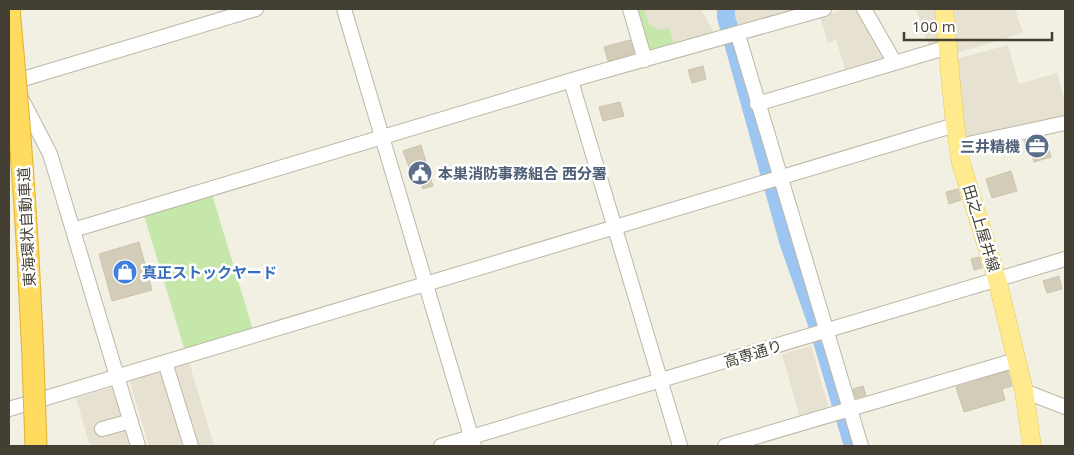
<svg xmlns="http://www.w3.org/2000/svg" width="1074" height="455" viewBox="0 0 1074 455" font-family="'Open Sans','Noto Sans JP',sans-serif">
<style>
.residential{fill:#e6e1d0}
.green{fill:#c5e7aa}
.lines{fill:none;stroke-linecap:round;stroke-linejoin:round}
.river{stroke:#9cc5f1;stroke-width:18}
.building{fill:#d3ccb8;stroke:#cec4ab}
.minor-casing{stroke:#bdb7a5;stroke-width:16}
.major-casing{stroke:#e5cb5d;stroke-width:19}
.minor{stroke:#fff;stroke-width:14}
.major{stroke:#ffeb8e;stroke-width:18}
.highway-bridge-casing{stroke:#dfb22f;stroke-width:23;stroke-linecap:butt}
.highway-bridge{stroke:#ffdb60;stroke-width:21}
.labels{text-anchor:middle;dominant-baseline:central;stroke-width:5;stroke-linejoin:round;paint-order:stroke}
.service-label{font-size:15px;font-weight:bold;fill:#4e5e75;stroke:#fff;text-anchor:end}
.street-label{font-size:15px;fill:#433f33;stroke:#fff}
.shop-label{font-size:15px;font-weight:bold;fill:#366cbe;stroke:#fff;text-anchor:start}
</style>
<rect width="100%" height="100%" fill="#f2efe3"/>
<path class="residential" d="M644,9H701L715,34L675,48L659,30L648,24Z
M733,9H809L736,30L732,20Z
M849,9H860L890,58L847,74L836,40L828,43L820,16Z
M916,9H937L941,45L930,49Z
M948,9H1015L1023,33L956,53Z
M1008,45L1019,84L1057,73L1065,102V117L966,142L953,60Z
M811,346L830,413L801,421L782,354Z
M189,362L214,446H149L129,379Z
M114,387L131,444L122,446H90L76,398Z"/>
<path class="green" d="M637,9H644L649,24L659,30L669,28L675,48L649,54Z
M211,191L253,330L185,351L143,212Z"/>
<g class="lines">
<path class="river" d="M726,9V17L788,241L817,324L853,446"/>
</g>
<path class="building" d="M630,40L634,53L608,61L604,47Z
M703,66L706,79L692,83L688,70Z
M620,102L624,116L603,121L599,107Z
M1045,136L1051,157L1034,162L1032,155L1029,156L1024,141Z
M421,145L433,186L423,189L420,182L415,183L403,151Z
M1011,171L1017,191L992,198L986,179Z
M958,189L961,200L949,204L946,192Z
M139,242L152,290L112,301L99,254Z
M979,257L982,268L974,270L971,259Z
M1059,276L1062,289L1047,293L1043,281Z
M1008,371L1012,386L1002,389L1005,400L964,412L956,387Z
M863,386L866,395L856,398L853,389Z"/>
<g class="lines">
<defs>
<path id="minor" d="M344,9L474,446
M630,9L645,60
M864,9L895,63
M738,35L861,446
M571,81L680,446
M13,82L256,9
M21,98L50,154L138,446
M757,104L948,47
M959,146L1065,123
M73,230L589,75L824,9
M165,362L191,446
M1024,391L1065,407
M9,409L955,125
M102,429L131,421
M441,446L1065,259
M725,446L1016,360"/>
<path id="major" d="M944,9L955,125L961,163L997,279L1024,391L1032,446"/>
</defs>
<use href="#minor" class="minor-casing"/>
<use href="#major" class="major-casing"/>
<use href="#minor" class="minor"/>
<use href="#major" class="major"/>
<defs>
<path id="highway-bridge" d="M9,9C23,154 32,300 36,446"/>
</defs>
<use href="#highway-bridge" class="highway-bridge-casing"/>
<use href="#highway-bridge" class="highway-bridge"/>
</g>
<defs>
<symbol id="office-disc" viewBox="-11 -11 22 22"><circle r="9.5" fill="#5c6f8a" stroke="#fff"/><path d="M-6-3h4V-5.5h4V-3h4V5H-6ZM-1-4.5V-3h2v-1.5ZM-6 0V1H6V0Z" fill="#fff"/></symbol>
<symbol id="civic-disc" viewBox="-11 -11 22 22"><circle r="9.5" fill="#5c6f8a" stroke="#fff"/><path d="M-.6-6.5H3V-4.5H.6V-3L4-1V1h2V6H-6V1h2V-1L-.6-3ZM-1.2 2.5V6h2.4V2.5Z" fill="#fff"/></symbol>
<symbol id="shop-disc" viewBox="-11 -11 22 22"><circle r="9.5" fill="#3f7fe0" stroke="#fff"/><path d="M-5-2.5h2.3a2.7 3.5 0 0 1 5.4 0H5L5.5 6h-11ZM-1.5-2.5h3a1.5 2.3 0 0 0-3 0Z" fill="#fff"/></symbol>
</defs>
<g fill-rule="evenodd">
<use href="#office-disc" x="1023" y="132" width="28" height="28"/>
<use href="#civic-disc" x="406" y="159" width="28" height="28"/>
<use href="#shop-disc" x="111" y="258" width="28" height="28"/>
</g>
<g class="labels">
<g class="service-label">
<text x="1020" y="146">三井精機</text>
<text x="438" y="173" text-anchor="start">本巣消防事務組合 西分署</text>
</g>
<g class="street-label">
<text transform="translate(26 227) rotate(-93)">東海環状自動車道</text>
<text transform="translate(982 228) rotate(73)">田之上屋井線</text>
<text transform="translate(753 353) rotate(-17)">高専通り</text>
</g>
<g class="shop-label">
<text x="142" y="272">真正ストックヤード</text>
</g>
</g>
<rect width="1074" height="455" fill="none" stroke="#433f33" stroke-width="20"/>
<path d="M904 32v8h148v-8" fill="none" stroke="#433f33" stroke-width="2.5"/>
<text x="912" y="32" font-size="15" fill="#433f33" stroke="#ffffff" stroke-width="4" paint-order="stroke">100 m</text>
</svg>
